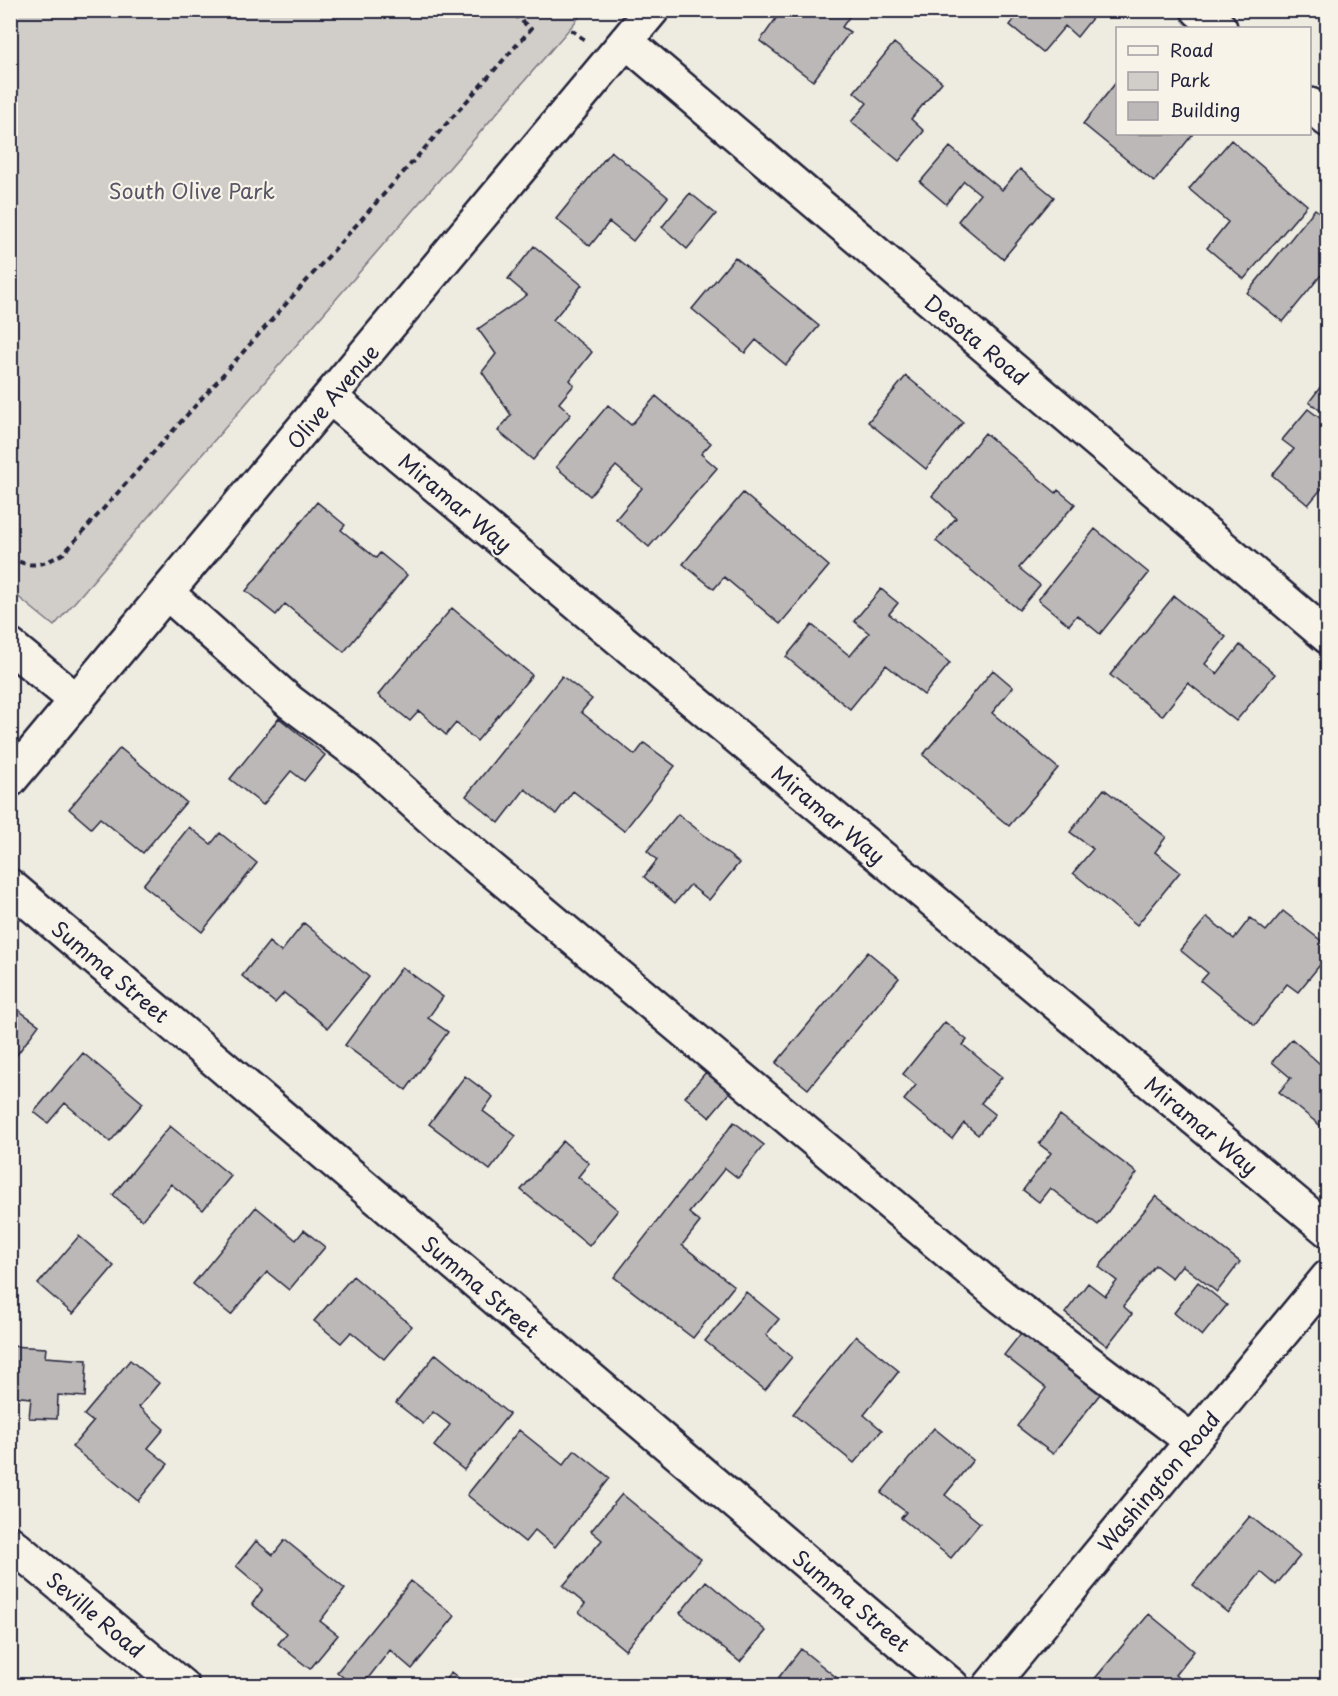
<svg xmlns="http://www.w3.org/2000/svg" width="1338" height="1696" viewBox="0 0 1338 1696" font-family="'Playpen Sans',sans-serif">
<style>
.green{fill:#d1cdc9;stroke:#7a7882;stroke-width:1.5}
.building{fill:#bbb8b7;stroke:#22223b;stroke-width:1.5}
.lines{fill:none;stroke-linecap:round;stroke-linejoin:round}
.minor-casing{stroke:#22223b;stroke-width:38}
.path{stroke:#22223b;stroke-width:4;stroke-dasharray:6 4.5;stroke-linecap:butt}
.minor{stroke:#f7f3e8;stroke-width:33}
.labels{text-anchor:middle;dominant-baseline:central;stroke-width:4.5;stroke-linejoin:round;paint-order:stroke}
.park-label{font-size:21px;fill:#575566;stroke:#f7f3e8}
.street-label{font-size:21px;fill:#22223b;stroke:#f7f3e8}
</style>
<rect width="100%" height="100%" fill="#eeebe1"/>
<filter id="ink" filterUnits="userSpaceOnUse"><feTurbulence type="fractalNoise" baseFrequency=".0167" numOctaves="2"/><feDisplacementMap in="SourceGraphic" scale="12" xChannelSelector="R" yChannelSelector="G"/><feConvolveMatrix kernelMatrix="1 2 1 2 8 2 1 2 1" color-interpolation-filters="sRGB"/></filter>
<g filter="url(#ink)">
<path class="green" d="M580,11L583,13L54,626L11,591V11Z"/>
<path class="building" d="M782,10H854L842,27L850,32L813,81L760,41Z
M1015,10H1094L1097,12L1077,37L1065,26L1043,52L1010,25L1019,13Z
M894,43L942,82L911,119L924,131L899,161L851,122L867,103L854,92Z
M1118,80V134H1193L1154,182L1083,124Z
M1231,140L1307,205L1244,279L1207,248L1228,222L1189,189Z
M950,147L1002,190L1020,169L1054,197L1003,259L958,221L980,194L964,181L946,204L920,182Z
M611,151L668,197L633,241L609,222L590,246L556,219Z
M690,193L716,214L687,249L662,227Z
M1315,209L1328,219V281L1321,275L1283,322L1247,293Z
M534,246L582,285L553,320L592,352L570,380L574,385L559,403L571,414L533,460L498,431L511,415L482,372L496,354L478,329L527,295L508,279Z
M735,257L819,326L786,365L756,340L745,353L692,309Z
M906,376L963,422L926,469L868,422Z
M1328,377V416L1309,402Z
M656,396L711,443L701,454L717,468L649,547L616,519L642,488L616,466L590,496L556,467L608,405L631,425Z
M1308,409L1328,424V481L1308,505L1272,475L1294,449L1282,440Z
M985,433L1056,493L1058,490L1075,504L1019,568L1040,585L1019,610L936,541L956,518L932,496Z
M743,493L829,566L780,624L724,577L714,589L683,564Z
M317,502L345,525L341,530L376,558L380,553L407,575L344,652L285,604L276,615L246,591Z
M1095,529L1149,573L1100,634L1077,615L1069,625L1038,600Z
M881,589L898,603L889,614L950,663L924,695L886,665L850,709L786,657L812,625L850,656L869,633L854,621Z
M1174,596L1226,637L1205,664L1217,674L1240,645L1275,674L1236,721L1188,683L1162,716L1110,675Z
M452,608L532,675L477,741L456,723L446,735L419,711L410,721L378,695Z
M993,670L1013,687L992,713L1058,768L1009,826L923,755Z
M562,676L592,699L581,712L635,755L644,743L675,766L624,831L573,791L556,814L525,789L499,823L466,796Z
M279,718L325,755L304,781L291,771L263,805L230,779Z
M120,748L186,802L143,853L100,818L91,828L69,809Z
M1104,789L1166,837L1155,852L1180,872L1137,925L1073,873L1093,849L1070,832Z
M678,814L739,863L709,900L690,885L675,903L644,877L657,860L647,851Z
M189,827L211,844L220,833L257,863L202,932L143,885Z
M1283,911L1328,946V955L1298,992L1287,984L1255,1025L1201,981L1208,973L1180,950L1207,917L1234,939L1250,918L1266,931Z
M304,923L369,977L328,1028L284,993L275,1003L242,976L269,942L281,952Z
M868,952L899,978L808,1089L776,1063Z
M402,967L443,997L428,1018L448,1032L406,1090L345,1045Z
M10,1004L39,1025L13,1060L10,1058Z
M945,1022L967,1040L963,1045L1002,1077L981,1103L995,1114L978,1135L964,1123L952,1139L904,1100L916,1085L903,1074Z
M1292,1039L1328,1071V1132L1279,1092L1291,1078L1272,1062Z
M83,1053L143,1103L110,1142L65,1103L48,1123L34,1112Z
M706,1072L730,1092L709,1117L685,1097Z
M465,1076L493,1097L483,1111L516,1136L490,1170L429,1124Z
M1060,1115L1137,1173L1098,1225L1050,1188L1039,1202L1023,1190L1051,1153L1039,1144Z
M734,1122L764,1145L738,1178L725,1168L689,1213L700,1222L682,1245L734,1286L693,1338L614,1277Z
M170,1126L231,1176L203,1210L171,1184L142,1220L113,1195Z
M563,1141L589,1163L578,1177L618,1210L589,1246L521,1190Z
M1156,1196L1240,1262L1217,1292L1182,1265L1172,1278L1155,1265L1123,1306L1132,1314L1107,1346L1065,1313L1088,1283L1105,1296L1117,1281L1099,1267Z
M256,1207L296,1240L304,1230L325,1247L289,1290L267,1272L231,1315L193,1284Z
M79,1236L114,1266L73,1314L38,1284Z
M353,1276L412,1326L384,1359L351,1332L341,1343L314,1321Z
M1198,1282L1227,1305L1202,1336L1174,1313Z
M746,1292L779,1319L766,1335L792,1357L765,1390L705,1341Z
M1022,1332L1100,1394L1053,1454L1017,1426L1046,1388L1004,1355Z
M856,1336L899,1371L864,1415L882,1430L854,1463L793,1414Z
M10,1346L46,1348L45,1357L87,1360L85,1397L58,1395L57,1419L29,1418L31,1398L10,1396Z
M436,1354L509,1414L464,1470L434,1446L450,1425L433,1412L423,1424L396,1403Z
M130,1360L159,1383L139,1407L164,1429L148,1448L168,1464L138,1501L72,1447L93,1422L84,1415Z
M934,1428L973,1460L945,1495L980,1523L951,1558L901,1518L906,1512L881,1493Z
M519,1430L563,1465L575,1450L610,1478L555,1547L535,1530L525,1542L467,1495Z
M622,1494L701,1559L625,1650L579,1612L585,1604L563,1586L602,1540L591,1531Z
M1250,1516L1300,1556L1276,1585L1261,1572L1228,1613L1193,1585Z
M285,1540L345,1589L320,1621L338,1635L310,1669L278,1644L287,1633L252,1604L263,1589L236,1566L256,1541L273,1555Z
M411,1581L455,1616L412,1669L390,1650L362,1686H353L337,1672Z
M706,1581L766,1631L740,1662L680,1613Z
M1149,1614L1194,1651L1175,1675L1188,1686H1097L1092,1682Z
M801,1649L847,1686H772Z
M451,1672L469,1686H441Z"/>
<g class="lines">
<defs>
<path id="minor" d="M1198,10L1220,28
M626,41L1328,637
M1310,105L1328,120
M331,398L1328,1230
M167,593L290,702L367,760L448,833L1002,1297L1192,1441
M10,646L77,701
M10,780L652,10
M10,886L952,1686
M10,1543L182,1686
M990,1686L1328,1277"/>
</defs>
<use href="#minor" class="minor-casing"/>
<path class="path" d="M571,30L585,40
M10,556C30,571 45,564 64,553L531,29L509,10"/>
<use href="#minor" class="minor"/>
</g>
</g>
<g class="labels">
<g class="park-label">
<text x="192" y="190">South Olive Park</text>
</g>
<g class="street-label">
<text transform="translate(977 339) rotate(40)">Desota Road</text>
<text transform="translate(332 396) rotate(-50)">Olive Avenue</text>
<text transform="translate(456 502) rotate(40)">Miramar Way</text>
<text transform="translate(829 814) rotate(40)">Miramar Way</text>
<text transform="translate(111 971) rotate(40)">Summa Street</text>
<text transform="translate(1202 1125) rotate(40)">Miramar Way</text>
<text transform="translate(481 1286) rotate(40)">Summa Street</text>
<text transform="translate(1158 1481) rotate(-50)">Washington Road</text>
<text transform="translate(852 1600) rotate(40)">Summa Street</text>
<text transform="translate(96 1614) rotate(40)">Seville Road</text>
</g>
</g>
<rect width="1338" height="1696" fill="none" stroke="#f7f3e8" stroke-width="36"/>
<rect x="18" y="18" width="1302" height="1660" fill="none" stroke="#22223b" stroke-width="2" filter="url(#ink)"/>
<rect x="1116" y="27" width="195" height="108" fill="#f7f3e8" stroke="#a29fa3" stroke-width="1.5"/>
<rect x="1128" y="46" width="30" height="9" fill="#f7f3e8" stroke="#a29fa3" stroke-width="1.5"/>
<text x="1170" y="57" font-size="18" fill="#22223b">Road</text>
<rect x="1128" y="72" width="30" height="18" fill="#d1cdc9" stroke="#a29fa3" stroke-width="1.5"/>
<text x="1170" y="87" font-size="18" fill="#22223b">Park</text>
<rect x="1128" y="102" width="30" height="18" fill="#bbb8b7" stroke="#a29fa3" stroke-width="1.5"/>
<text x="1170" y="117" font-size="18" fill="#22223b">Building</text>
</svg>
